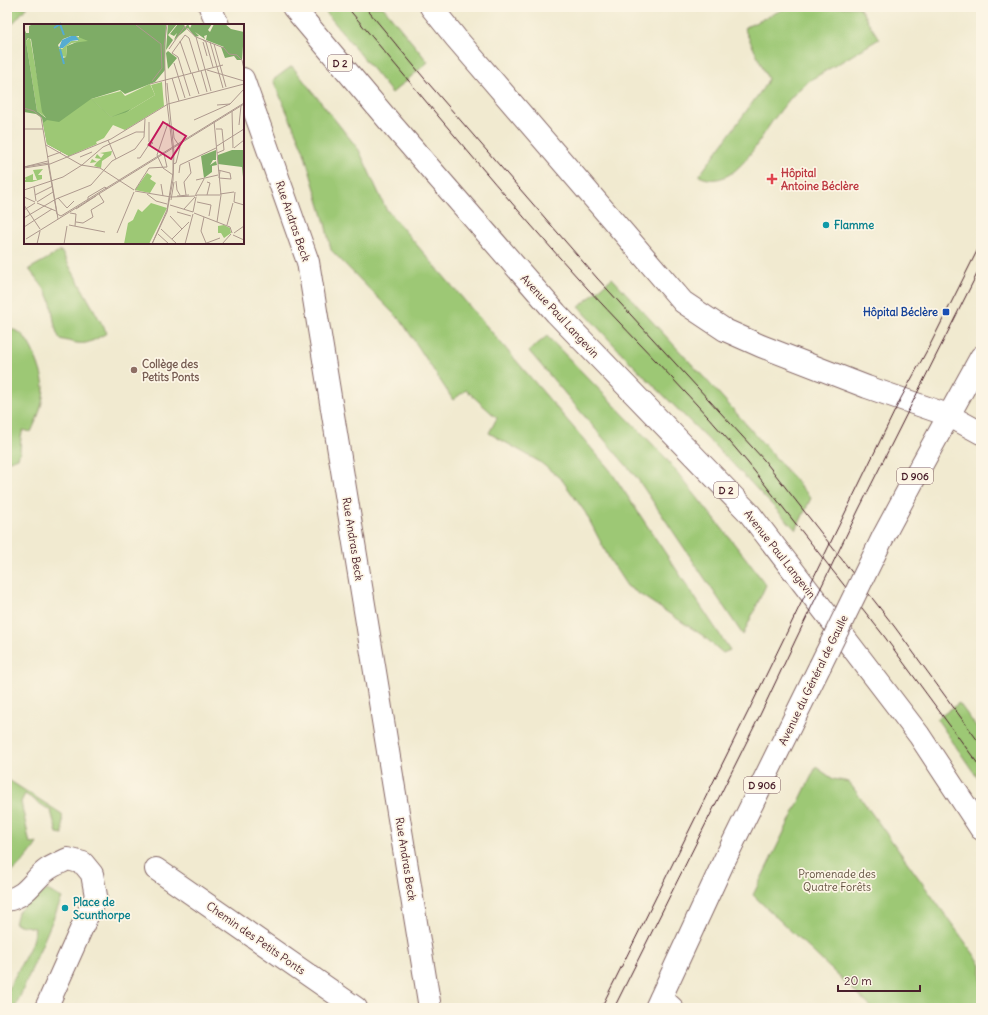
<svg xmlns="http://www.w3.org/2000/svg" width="988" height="1015" viewBox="0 0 988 1015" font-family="Delius,sans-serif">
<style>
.green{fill:#9dc875;stroke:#747450}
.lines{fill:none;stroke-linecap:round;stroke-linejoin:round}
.minor-casing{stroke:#846665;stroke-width:24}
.primary-casing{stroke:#846665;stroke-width:24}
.minor{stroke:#fff;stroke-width:22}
.primary{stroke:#fff;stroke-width:22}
.tram{stroke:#4a1f2b;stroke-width:1}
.primary-bridge-casing{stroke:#846665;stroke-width:24;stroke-linecap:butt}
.primary-bridge{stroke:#fff;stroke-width:22}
.health-dot{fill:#e0444e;stroke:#fcf5e5;stroke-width:1.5}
.culture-dot{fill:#0f9aa8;stroke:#fcf5e5;stroke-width:1.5}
.transit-dot{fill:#1a4fb4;stroke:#fcf5e5;stroke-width:1.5}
.education-dot{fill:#8d6e63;stroke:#fcf5e5;stroke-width:1.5}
.labels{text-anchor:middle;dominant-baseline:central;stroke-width:3.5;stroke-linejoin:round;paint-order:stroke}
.shield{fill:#fcf5e5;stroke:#7f5f63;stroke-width:1}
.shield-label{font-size:10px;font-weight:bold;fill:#4a1f2b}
.health-label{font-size:11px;font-weight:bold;fill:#be3a42;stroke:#fcf5e5;text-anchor:start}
.street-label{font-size:11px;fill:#4a1f2b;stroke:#fcf5e5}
.culture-label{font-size:11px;font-weight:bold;fill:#0d838f;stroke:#fcf5e5;text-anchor:start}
.transit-label{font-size:11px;font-weight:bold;fill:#164399;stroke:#fcf5e5;text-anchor:end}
.education-label{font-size:11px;font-weight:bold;fill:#785e54;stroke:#fcf5e5;text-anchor:start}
.park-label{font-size:11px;fill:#635241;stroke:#fcf5e5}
.inset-river{fill:none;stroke:#55acd1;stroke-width:2}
.inset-road{fill:none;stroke:#ae998e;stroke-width:1}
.view{fill:#c2185b;fill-opacity:0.15;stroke:#c2185b;stroke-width:2}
.inset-edge{fill:none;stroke:#4a1f2b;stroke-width:2}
</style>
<rect width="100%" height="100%" fill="#fcf5e5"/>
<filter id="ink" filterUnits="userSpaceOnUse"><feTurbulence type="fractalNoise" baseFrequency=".025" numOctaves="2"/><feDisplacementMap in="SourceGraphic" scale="8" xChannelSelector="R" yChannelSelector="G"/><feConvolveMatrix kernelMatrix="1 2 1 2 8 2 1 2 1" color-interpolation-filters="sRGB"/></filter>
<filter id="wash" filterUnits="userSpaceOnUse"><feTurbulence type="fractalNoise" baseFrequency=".012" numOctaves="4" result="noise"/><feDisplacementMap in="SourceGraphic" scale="16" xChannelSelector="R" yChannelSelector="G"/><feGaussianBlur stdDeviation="0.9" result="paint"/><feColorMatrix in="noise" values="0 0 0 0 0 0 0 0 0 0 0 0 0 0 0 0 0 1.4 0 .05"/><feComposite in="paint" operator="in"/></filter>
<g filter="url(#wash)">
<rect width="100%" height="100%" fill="#f1ead0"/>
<path class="green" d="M7,7H27L7,30Z
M330,7H383L428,62L392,93L325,11Z
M788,7H859L879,39C862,49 845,60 827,70C820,75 810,79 804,85C793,94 783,107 774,119C757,141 735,193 699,176L766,84L768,79L744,28Z
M292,66L359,150L386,209L610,470L730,650L723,653L702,635L627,586L610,560L585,512L562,480L540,462L489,433L497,418L466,390L453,400L402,322L331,250L325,223L303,149L273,80Z
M61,251L107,333C85,345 86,346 60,339C53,328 54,313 50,300C46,288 36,279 29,269Z
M612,278L723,398L811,498L796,530L732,463L629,361L579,307Z
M7,327C14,330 21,332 25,338C33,347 44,377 44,388C43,405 38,417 31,432L23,430C19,440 22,449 18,458L10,461L7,459Z
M547,336L664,456L744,556L766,585L743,635L637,478L529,351Z
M959,703L981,733V783L937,719Z
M816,767L833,779L849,782L981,964V1008H872L753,895Z
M7,779L62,814L63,834L57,833L51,811L25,794L21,802L30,844L37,843C32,852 17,870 7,874Z
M47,890L62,898L15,1008H7V992L33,941L35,928L15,924L18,912L24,906Z"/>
</g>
<g filter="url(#ink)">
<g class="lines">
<defs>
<path id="minor" d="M431,7L456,38L683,302L725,330L761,346L867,387L948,415L981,433
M156,869L356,1008
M7,900C28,896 33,879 48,869C54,865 62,862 68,859L83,863L92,874L96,896L46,1008
M661,998L672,1008"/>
<path id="primary" d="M210,7L218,25
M293,7L388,120L556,313L750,514L919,735L981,829
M243,79L308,262L430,1008
M883,537L921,466L981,357
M656,1008L724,861L820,666"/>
</defs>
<use href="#minor" class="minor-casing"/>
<use href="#primary" class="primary-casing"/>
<use href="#minor" class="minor"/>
<use href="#primary" class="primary"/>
<path class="tram" d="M347,7C426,101 504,197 587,288C641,346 697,402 748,463L884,636L981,768
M365,7L429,84L597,278L764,460L894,626L981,745
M601,1008L749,710L901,398L931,343L981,243
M614,1008L760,715L796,639L859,509L981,266"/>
<defs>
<path id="primary-bridge" d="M820,666L883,537"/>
</defs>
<use href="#primary-bridge" class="primary-bridge-casing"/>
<use href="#primary-bridge" class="primary-bridge"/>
</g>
</g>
<path class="health-dot" d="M770 173h4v4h4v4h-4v4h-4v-4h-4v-4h4z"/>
<g class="culture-dot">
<circle cx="826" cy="225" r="4"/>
<circle cx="65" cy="908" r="4"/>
</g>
<rect class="transit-dot" x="942" y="308" width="8" height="8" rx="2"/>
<circle class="education-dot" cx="134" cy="370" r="4"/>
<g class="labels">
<g class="shield">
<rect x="328" y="55" width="24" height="16" rx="3"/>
<rect x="897" y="468" width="36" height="16" rx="3"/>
<rect x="714" y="482" width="24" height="16" rx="3"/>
<rect x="744" y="777" width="36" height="16" rx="3"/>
</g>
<g class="shield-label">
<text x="340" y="63">D 2</text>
<text x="915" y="476">D 906</text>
<text x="726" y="490">D 2</text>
<text x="762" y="785">D 906</text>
</g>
<g class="health-label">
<text x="781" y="173">Hôpital<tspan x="781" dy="13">Antoine Béclère</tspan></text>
</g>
<g class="street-label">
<text transform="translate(293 221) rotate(71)">Rue Andras Beck</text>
<text transform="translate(560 316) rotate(47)">Avenue Paul Langevin</text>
<text transform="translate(353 539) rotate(81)">Rue Andras Beck</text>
<text transform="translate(780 554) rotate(52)">Avenue Paul Langevin</text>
<text transform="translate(813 680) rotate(-64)">Avenue du Général de Gaulle</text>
<text transform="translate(406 859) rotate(81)">Rue Andras Beck</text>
<text transform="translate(256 938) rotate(35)">Chemin des Petits Ponts</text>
</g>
<g class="culture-label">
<text x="834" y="225">Flamme</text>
<text x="73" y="902">Place de<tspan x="73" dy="13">Scunthorpe</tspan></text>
</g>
<g class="transit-label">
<text x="938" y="312">Hôpital Béclère</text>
</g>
<g class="education-label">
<text x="142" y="364">Collège des<tspan x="142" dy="13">Petits Ponts</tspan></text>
</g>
<g class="park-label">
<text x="837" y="874">Promenade des<tspan x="837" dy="13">Quatre Forêts</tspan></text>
</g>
</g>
<g transform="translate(24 24)">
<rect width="220" height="220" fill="#f1ead0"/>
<path d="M6,13L19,87L23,94L13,87L2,17ZM126,60L131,71L103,88L87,93L67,75L97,67L101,72ZM88,127L87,131L78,137L77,144L70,142L73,138L66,139L68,135L73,138L77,135L71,134L73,130L77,134L80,130L76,129ZM19,145L14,151H18V155L8,158H0L2,155L0,154L9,150V156H13L9,146ZM127,179L143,184L125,220H100L104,199L109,196L114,185L118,188ZM200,201L206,204L207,209L200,214L197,209H194V202Z" fill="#9dc875"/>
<path d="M9,0H142L141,46L131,58L101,70L96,66L67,75L87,93L107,85L45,132L23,120L18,94L12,90L0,88V3L2,9H5V2ZM47,12H55V17L43,22L42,33L39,34L34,21L39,15ZM4,14L7,15L18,88L22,94L13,87L2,17ZM144,0H153L144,11L149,16L142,26ZM154,0H160L161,3L164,0L166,4L168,0H188L184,6L186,8L190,0H201L207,5L220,8L218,36H213L210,32L201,34L197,23H200L182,16L183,11L180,12L181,15L171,8L175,12L171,13L164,4L150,16L153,9L150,12L146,10ZM144,27L153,34L144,45L142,29ZM192,126V136H189L186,141L192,137L193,141L188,142V148L180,154L177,132ZM208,126H220V163L218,143L194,140V131Z" fill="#7eac66" fill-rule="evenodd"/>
<path d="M52,12L64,17L48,19L43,22L42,33L37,32L35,23L38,25L47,17H54Z" fill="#9dc875"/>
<path d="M138,58L140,82L101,106L89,101L80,114L72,118L73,120L45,132L23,120L19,99L23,96L35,98L67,75L87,93L103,88L131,71L127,61ZM123,149L128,152L126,155L132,159L126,169L111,166Z" fill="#9dc875"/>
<path d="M47,12H52L55,16L47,17L39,24H35L38,16Z" fill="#55acd1"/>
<path class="inset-river" d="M30,4L36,0L40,11M36,25L40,40"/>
<path class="inset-road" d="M112,1L137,20L138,44M161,3L172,13L200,24L205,30L213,31L218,36L220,45M161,11L148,29L154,33L166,72M161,11L165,14L175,47M172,13L187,67M179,16L182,18L189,43M156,17L167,49M179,18L183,32M186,18L199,64M190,20L202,63M145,25L161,2M150,39L161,74M183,46L220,57M177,47L183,68M168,49L175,70M148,54L155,77M128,57L138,44M126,60L199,41M193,81L206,80M0,84L10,87L17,93L34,195M208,87L209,124M170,96L206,80L220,65M190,97L197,171M144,99L133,131L139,144L149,151M215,101L217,82M146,102L149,103L150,114L156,123L152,139L149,140M0,105H19M192,105H198L200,126L193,129M84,116L92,135M125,118V98M126,118L129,119L124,122V120ZM22,121L57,141L76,144L110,166M193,122L220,105M210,124L220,116M23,133L37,128M56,133L68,128M113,134H116L124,122M0,143L24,137M0,143L24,139L33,190L37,192L220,79M0,144L26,140L87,115L144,80L220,60M194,146L206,149L207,155L195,154L196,147M155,149L156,141L192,124M172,156L194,151M152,157L153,166L156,171M137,160L139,172M10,163L12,177M0,166L39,153L58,141L79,123L112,108H120M111,166L125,144L143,143L140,130M111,167L147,173L171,172M211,168L210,178L220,181M123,170L132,177L143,180M172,170L180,155M196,170L210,168M11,171L29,162M162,171L160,158L167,149L165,138M183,171L186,159L183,158M153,172L165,171M173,172L171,171H196M0,173L11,178M34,174L43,184L50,177M147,176L150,158M64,177V173L81,163L83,165M13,178L29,168M173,178L187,181L185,192M13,179L32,187M0,181L16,205M146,181L169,188M52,185L72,172M160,185L171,173M0,186L11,179M153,188L167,192M169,188L172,173M46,189L52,190L51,202M170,189L206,203L208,209M146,192L158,205M180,193L177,207L182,219M0,194L32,175L67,161L88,137L111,125L120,113L121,95M52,198L59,199L69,193L67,186L80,178L75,170M193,198L197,171M45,201L81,208M203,201L209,179M0,203L28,185M137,205L153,220M93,209L110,168M210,209L220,202M134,210L145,220M209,211L220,216M2,215L220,80M148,215L165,198M13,220L16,207M40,220L43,202M128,220L143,186L149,149V128L142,71L140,23L143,0M128,220L143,188L149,156L150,129L143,59M161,220L169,190M180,220L196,214M198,220L207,210"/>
<path class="view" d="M139,98L162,112L147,135L125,121Z"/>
<rect width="220" height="220" class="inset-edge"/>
</g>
<rect width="988" height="1015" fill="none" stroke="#fcf5e5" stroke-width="24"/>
<path d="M838 985v6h82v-6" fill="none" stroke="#4a1f2b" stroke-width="2"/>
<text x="844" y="985" font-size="12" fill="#4a1f2b" stroke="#fcf5e5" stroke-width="3" paint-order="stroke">20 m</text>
</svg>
